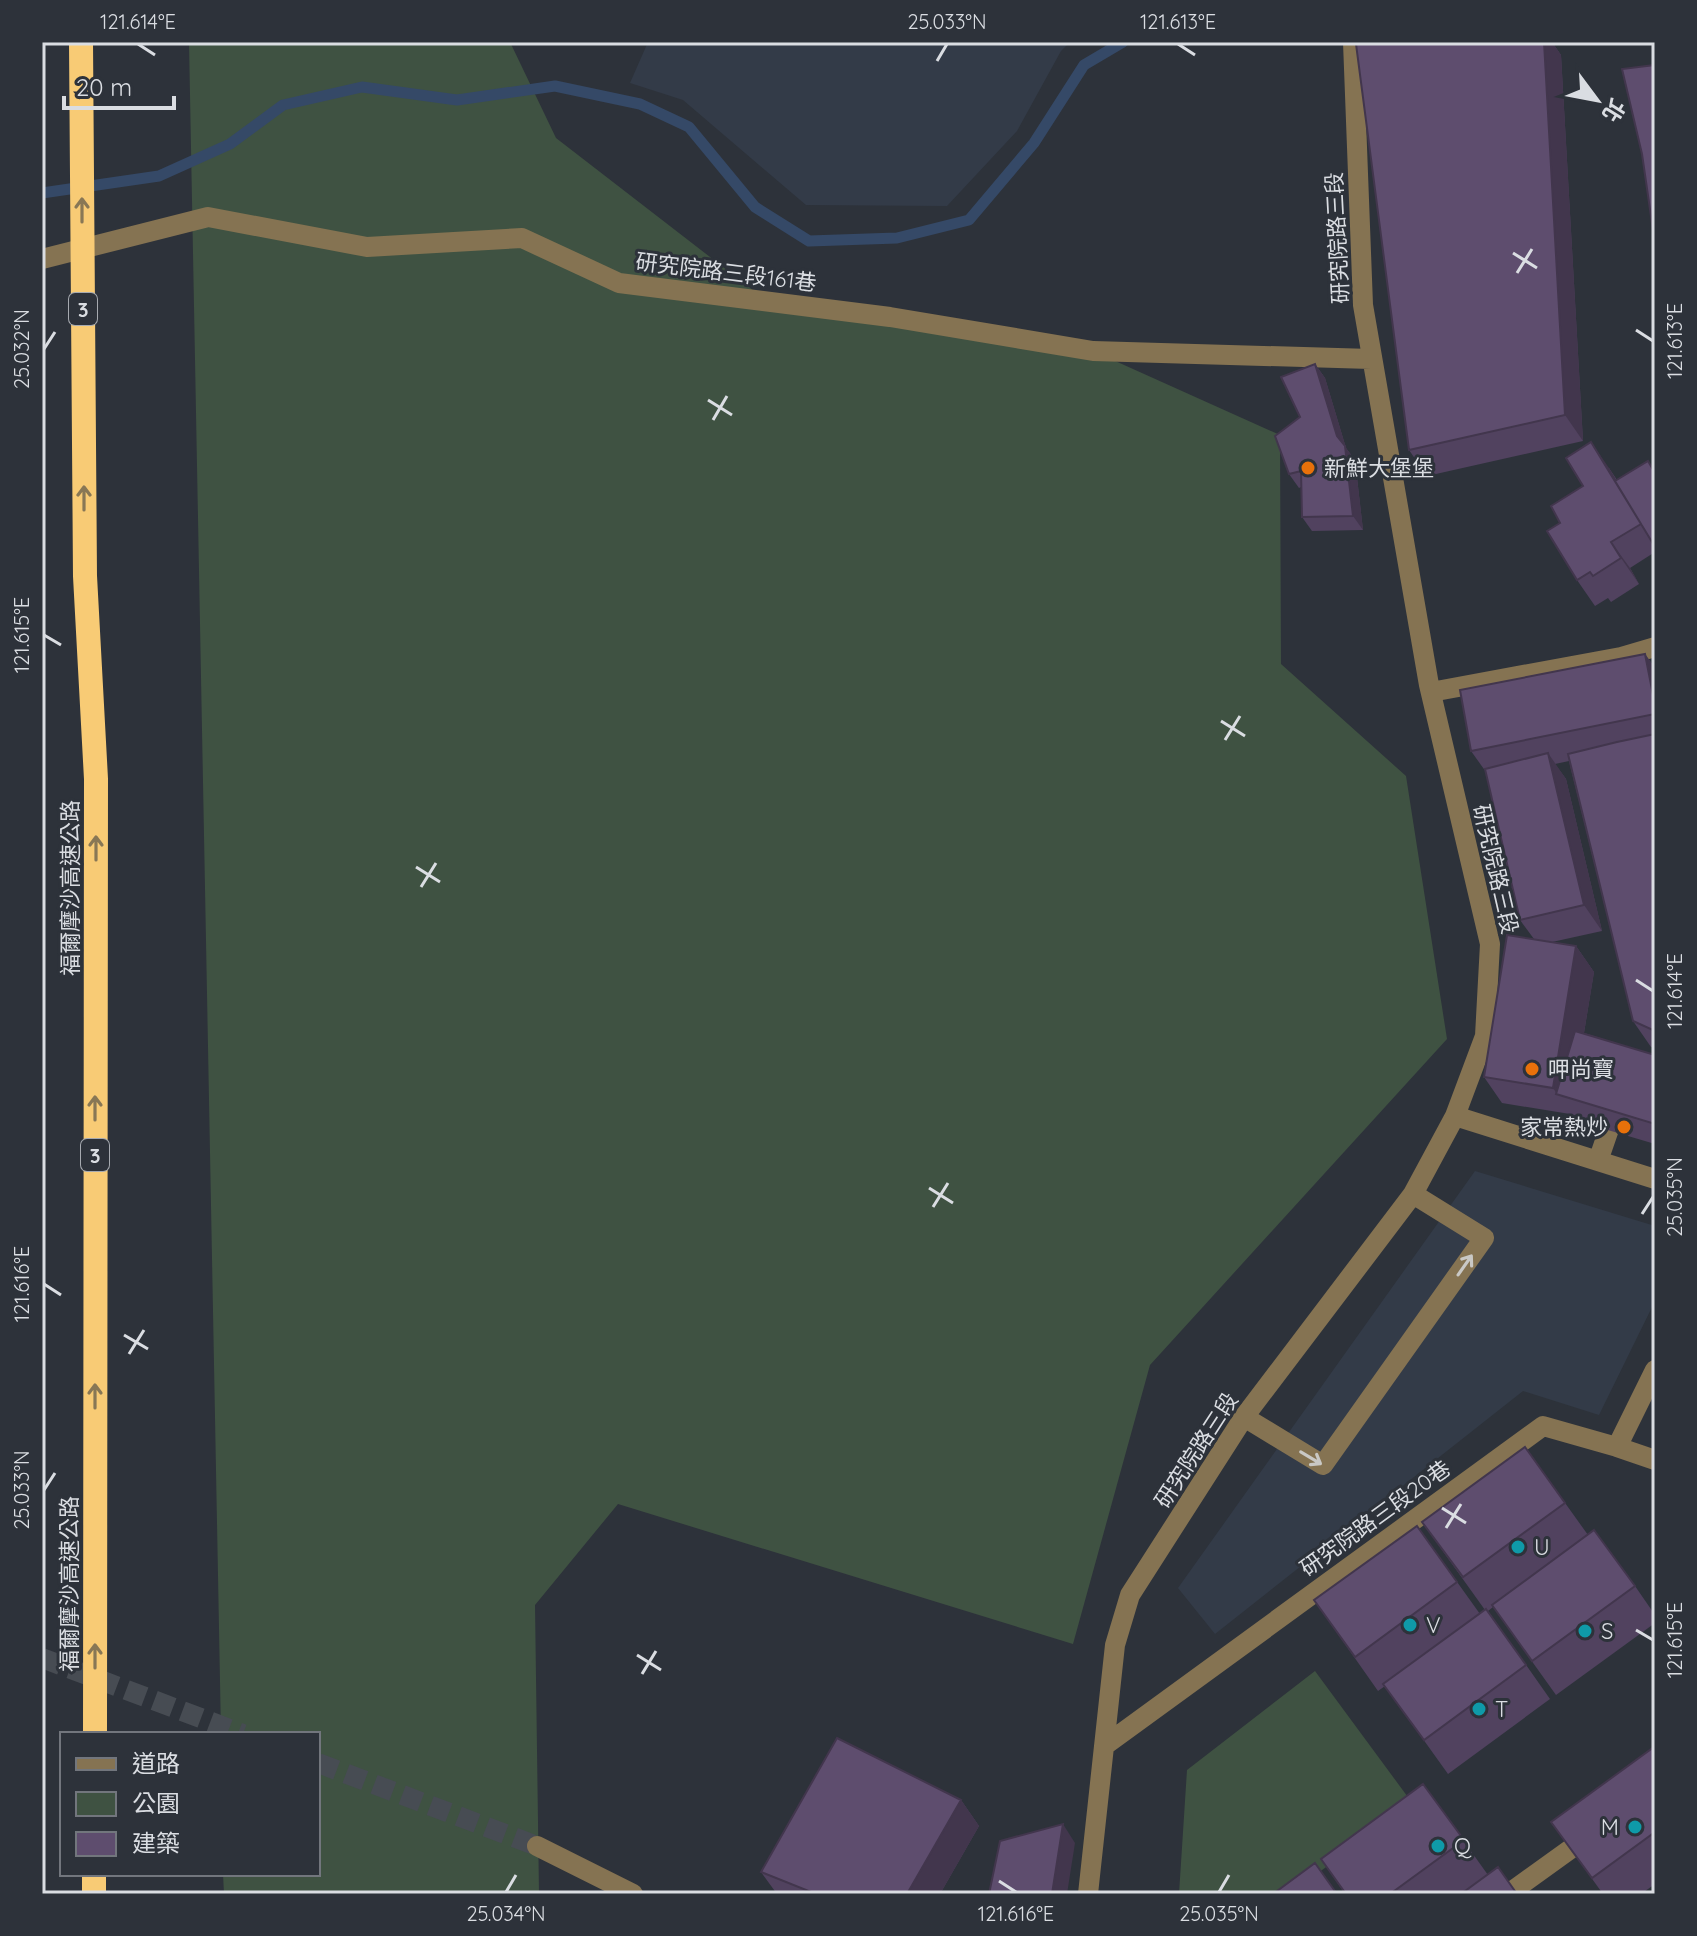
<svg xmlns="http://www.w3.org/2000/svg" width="1697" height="1936" viewBox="0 0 1697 1936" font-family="Quicksand,'Noto Sans TC',sans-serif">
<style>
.built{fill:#333b48}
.green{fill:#3f5242}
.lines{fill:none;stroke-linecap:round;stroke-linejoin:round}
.stream{stroke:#354967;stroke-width:11}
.minor-tunnel{stroke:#474c53;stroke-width:20;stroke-dasharray:20 10;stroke-linecap:butt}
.minor{stroke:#857352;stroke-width:20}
.highway{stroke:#f8cb75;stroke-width:24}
.wall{fill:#51425f}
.shaded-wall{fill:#42364d}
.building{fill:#5e4d6e;stroke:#42364d;stroke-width:2}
.oneway{stroke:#875}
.oneway2{stroke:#c9c8c5}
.ticks{fill:none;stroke:#dadde2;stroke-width:3}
.food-dot{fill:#e8710a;stroke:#2d323a;stroke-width:3}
.culture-dot{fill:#0f9aa8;stroke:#2d323a;stroke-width:3}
.labels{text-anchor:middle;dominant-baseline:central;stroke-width:6;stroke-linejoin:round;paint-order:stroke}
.shield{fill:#2d323a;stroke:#a6aab0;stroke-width:2}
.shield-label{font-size:20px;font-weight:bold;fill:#dadde2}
.street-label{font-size:22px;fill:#dadde2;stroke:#2d323a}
.poi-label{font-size:22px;fill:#dadde2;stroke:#2d323a;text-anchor:start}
.neatline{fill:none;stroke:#dadde2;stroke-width:3}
.ticks-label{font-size:20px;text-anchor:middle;fill:#dadde2}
</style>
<rect width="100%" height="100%" fill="#2d323a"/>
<path class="built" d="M648,42H1070L1061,51L1017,131L947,206L806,205L683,100L630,83Z
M1475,1171L1655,1226V1301L1599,1415L1523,1391L1215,1634L1178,1588Z"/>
<path class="green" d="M189,42H510L556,138L767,301L1093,351L1280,435L1281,664L1406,776L1447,1039L1150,1365L1073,1644L618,1504L535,1605L539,1894H224L223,1874H318V1734H221Z
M1315,1671L1413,1804L1289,1894H1179L1187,1770Z"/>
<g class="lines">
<path class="stream" d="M42,193L159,176L230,144L283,105L362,87L457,100L555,86L640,104L689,127L755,207L809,241L897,238L969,220L1034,143L1084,65L1123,42"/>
<path class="minor-tunnel" d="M42,1658L243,1734
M318,1763L537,1846"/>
<path class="minor" d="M42,259L208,217L367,247L522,238L619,283L890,317L1093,351L1371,359
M1431,692L1621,657L1655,647
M1455,1116L1655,1179
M1598,1161L1617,1106
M1244,1417L1323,1465L1484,1238L1413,1194
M1617,1447L1655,1460
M1104,1746L1543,1426L1617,1447L1655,1370
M537,1846L633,1894
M1088,1894L1115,1645L1130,1595L1244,1417L1413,1194L1455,1116L1485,1036L1490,944L1429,685L1363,305L1353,42
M1508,1894L1590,1835"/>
<path class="highway" d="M81,42L85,576L96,779L95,1734
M94,1894V1874"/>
</g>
<path class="wall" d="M1386,42H1552L1561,55L1583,441L1427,476L1409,450Z
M1315,364L1325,378L1346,448L1355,460L1363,530L1312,531L1302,517L1301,487L1299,488L1289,474L1300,417Z
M1609,468L1617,480L1655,472V552L1630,568L1639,584L1611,602L1608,598L1595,606L1577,580L1560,523L1583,486Z
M1645,654L1655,668V1048L1651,1047L1633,1021L1569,761L1555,764L1566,779L1602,931L1552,942L1576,946L1594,972L1584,1033L1655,1055V1144L1574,1120L1570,1114L1502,1103L1484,1077L1534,939L1520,920L1486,772L1471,751Z
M1525,1447L1588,1535L1635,1586L1655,1615V1623L1556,1695L1493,1607L1488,1611L1550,1699L1448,1774L1385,1686L1378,1691L1314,1600L1417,1526L1480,1614L1485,1610L1422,1522Z
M1655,1748V1884L1641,1894H1603L1551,1822Z
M1423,1784L1488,1875L1461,1894H1345L1321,1859Z
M961,1800L979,1826L940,1894H777L761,1872Z"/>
<path class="shaded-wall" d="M1544,42H1552L1561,55L1583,441L1565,415Z
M1315,364L1325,378L1346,448L1355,460L1363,530L1353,516Z
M1591,442L1609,468L1655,544L1641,524Z
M1611,542L1630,568L1639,584L1621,558Z
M1645,654L1655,668V705Z
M1548,753L1566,779L1602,931L1584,905Z
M1576,946L1594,972L1573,1099L1557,1094L1553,1088Z
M961,1800L979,1826L940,1894H907Z
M1063,1824L1075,1843L1067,1894H1052Z"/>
<path class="building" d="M1386,42H1544L1565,415L1409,450L1356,44Z
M1655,65V244L1642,154L1622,69Z
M1315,364L1337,436L1345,446L1353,516L1302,517L1301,471L1289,474L1275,436L1300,417L1281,377Z
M1591,442L1641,524L1611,542L1621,558L1593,576L1590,572L1577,580L1547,531L1560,523L1551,506L1583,486L1566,458Z
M1648,461L1655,473V547L1615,481Z
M1645,654L1655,705V714L1471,751L1460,690Z
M1655,734V1031L1633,1021L1568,754L1617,742Z
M1548,753L1584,905L1520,920L1485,769Z
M1507,935L1576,946L1553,1088L1484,1077Z
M1575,1031L1655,1055V1124L1556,1094Z
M1525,1447L1565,1503L1463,1577L1422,1522Z
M1417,1526L1457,1582L1355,1657L1314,1600Z
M1594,1530L1635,1586L1532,1661L1492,1605Z
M1486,1609L1526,1665L1424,1740L1383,1684Z
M837,1738L961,1800L907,1894H816L761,1872Z
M1654,1747L1655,1832L1592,1878L1551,1822Z
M1423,1784L1464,1840L1390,1894H1346L1321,1859Z
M1063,1824L1052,1894H989L1000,1841Z
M1315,1863L1337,1894H1273Z
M1498,1867L1517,1894H1461Z"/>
<defs><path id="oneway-shaft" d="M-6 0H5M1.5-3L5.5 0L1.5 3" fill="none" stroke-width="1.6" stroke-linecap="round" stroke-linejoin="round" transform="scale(2)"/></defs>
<g class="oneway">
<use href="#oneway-shaft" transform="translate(82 210) rotate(-90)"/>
<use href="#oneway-shaft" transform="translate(84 498) rotate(-90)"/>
<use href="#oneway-shaft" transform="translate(96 848) rotate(-90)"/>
<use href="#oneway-shaft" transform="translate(95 1108) rotate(-90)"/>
<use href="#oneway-shaft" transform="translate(95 1396) rotate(-90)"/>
<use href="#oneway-shaft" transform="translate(95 1656) rotate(-90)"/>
</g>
<g class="oneway2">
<use href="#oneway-shaft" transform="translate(1465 1265) rotate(-55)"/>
<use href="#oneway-shaft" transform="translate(1311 1458) rotate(31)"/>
</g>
<path class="ticks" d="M138,44L155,55M1178,44L1195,55M937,61L947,44M1513,253L1537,268M1517,273L1532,249M1636,330L1653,341M44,349L55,332M708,400L732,415M713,420L727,396M44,635L61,645M1221,721L1245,736M1225,740L1240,716M416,867L440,882M421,887L436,863M1636,980L1653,991M929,1188L953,1203M933,1207L948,1183M1642,1214L1653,1197M44,1284L61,1295M124,1335L148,1349M129,1354L144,1330M44,1490L55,1473M1442,1508L1466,1523M1446,1528L1461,1504M1636,1630L1653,1640M637,1655L661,1670M642,1674L656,1651M999,1881L1016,1892M506,1892L516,1875M1219,1892L1229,1875"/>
<g class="food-dot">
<circle cx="1308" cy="468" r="8"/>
<circle cx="1532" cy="1069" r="8"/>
<circle cx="1624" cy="1127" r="8"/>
</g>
<g class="culture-dot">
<circle cx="1518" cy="1547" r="8"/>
<circle cx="1410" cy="1625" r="8"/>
<circle cx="1585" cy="1631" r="8"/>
<circle cx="1479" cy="1709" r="8"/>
<circle cx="1635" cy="1827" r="8"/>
<circle cx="1438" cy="1846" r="8"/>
</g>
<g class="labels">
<g class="shield">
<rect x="69" y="293" width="28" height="32" rx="6"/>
<rect x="81" y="1139" width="28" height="32" rx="6"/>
</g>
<g class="shield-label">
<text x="83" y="309">3</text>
<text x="95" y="1155">3</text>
</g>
<g class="street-label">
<text transform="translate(1337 238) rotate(-93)">研究院路三段</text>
<text transform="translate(726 272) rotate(7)">研究院路三段161巷</text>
<text transform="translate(1496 869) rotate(77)">研究院路三段</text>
<text transform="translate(70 888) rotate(-90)">福爾摩沙高速公路</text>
<text transform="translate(1196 1450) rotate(-57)">研究院路三段</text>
<text transform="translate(1375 1518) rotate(-36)">研究院路三段20巷</text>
<text transform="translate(69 1584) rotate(-90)">福爾摩沙高速公路</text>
</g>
<g class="poi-label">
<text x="1324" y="468">新鮮大堡堡</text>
<text x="1548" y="1069">呷尚寶</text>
<text x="1608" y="1127" text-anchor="end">家常熱炒</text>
<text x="1534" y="1547">U</text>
<text x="1426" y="1625">V</text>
<text x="1601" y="1631">S</text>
<text x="1495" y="1709">T</text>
<text x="1619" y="1827" text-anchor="end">M</text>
<text x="1454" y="1846">Q</text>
</g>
</g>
<rect width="1697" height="1936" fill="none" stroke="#2d323a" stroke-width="88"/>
<rect x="60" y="1732" width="260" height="144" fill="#2d323a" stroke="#72767d" stroke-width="2"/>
<rect x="76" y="1758" width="40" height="12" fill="#857352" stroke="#72767d" stroke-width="2"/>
<text x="132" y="1772" font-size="24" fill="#dadde2">道路</text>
<rect x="76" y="1792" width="40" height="24" fill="#3f5242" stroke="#72767d" stroke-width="2"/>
<text x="132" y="1812" font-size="24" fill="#dadde2">公園</text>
<rect x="76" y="1832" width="40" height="24" fill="#5e4d6e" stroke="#72767d" stroke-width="2"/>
<text x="132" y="1852" font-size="24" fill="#dadde2">建築</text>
<g transform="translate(1597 100) rotate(122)" stroke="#2d323a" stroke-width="6" paint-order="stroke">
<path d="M0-6L14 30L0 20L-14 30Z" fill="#dadde2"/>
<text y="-12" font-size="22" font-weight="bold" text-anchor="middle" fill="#dadde2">北</text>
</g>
<path d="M64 96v12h110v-12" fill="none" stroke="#dadde2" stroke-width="4"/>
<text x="76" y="96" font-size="24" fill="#dadde2" stroke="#2d323a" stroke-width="6" paint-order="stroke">20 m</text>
<rect x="44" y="44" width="1609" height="1848" class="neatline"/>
<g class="ticks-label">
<text x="138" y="29">121.614°E</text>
<text x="947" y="29">25.033°N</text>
<text x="1178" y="29">121.613°E</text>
<text transform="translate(1675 341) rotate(-90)" y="7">121.613°E</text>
<text transform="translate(22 349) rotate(-90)" y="7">25.032°N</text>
<text transform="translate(22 635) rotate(-90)" y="7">121.615°E</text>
<text transform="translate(1675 991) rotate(-90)" y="7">121.614°E</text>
<text transform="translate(1675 1197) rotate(-90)" y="7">25.035°N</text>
<text transform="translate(22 1284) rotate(-90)" y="7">121.616°E</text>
<text transform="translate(22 1490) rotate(-90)" y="7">25.033°N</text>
<text transform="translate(1675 1640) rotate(-90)" y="7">121.615°E</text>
<text x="506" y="1921">25.034°N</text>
<text x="1016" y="1921">121.616°E</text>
<text x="1219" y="1921">25.035°N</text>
</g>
</svg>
